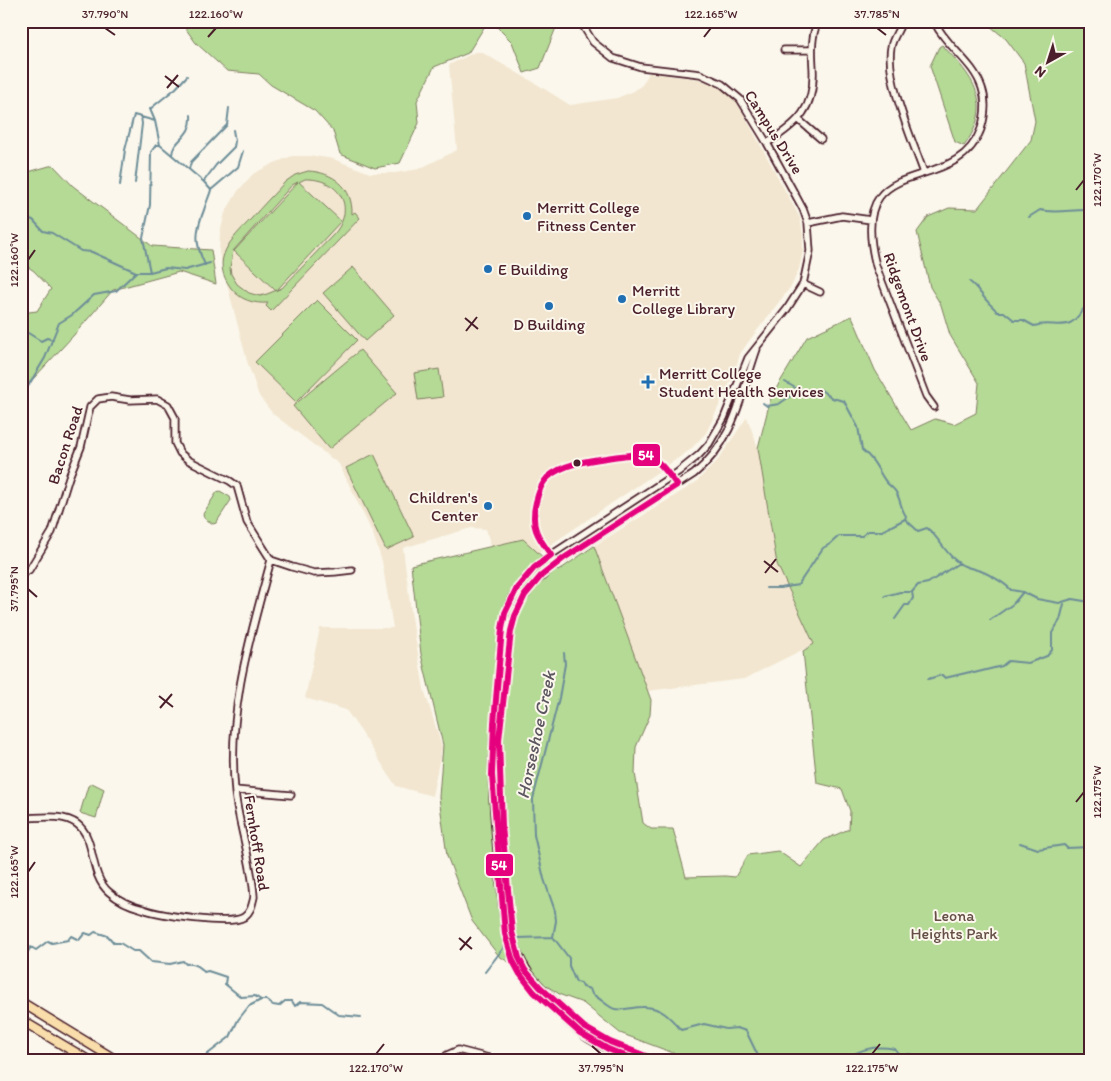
<svg xmlns="http://www.w3.org/2000/svg" width="1111" height="1081" viewBox="0 0 1111 1081" font-family="Itim,sans-serif">
<style>
.built{fill:#f2e6d0}
.green{fill:#b4da95;stroke:#7f7c60;fill-rule:evenodd}
.lines{fill:none;stroke-linecap:round;stroke-linejoin:round}
.stream{stroke:#6d8d98;stroke-width:2}
.minor-casing{stroke:#4a1f2b;stroke-width:9}
.major-casing{stroke:#4a1f2b;stroke-width:11}
.minor{stroke:#fbf7ec;stroke-width:5.5}
.major{stroke:#f9deab;stroke-width:8}
.bus-1-casing{stroke:#fbf7ec;stroke-width:10}
.bus-1{stroke:#e5007d;stroke-width:6}
.ticks{fill:none;stroke:#4a1f2b;stroke-width:2}
.poi-dot{fill:#1f6fb2;stroke:#fbf7ec;stroke-width:2}
.bus-dot{fill:#4a1f2b;stroke:#fbf7ec;stroke-width:2}
.labels{text-anchor:middle;dominant-baseline:central;stroke-width:4;stroke-linejoin:round;paint-order:stroke}
.street-label{font-size:16px;fill:#4a1f2b;stroke:#fbf7ec}
.poi-label{font-size:16px;fill:#4a1f2b;stroke:#fbf7ec;text-anchor:start}
.park-label{font-size:16px;fill:#644e46;stroke:#fbf7ec}
.water-label{font-size:18px;font-style:italic;fill:#5c5661;stroke:#fbf7ec}
.line-badge{stroke:#fbf7ec;stroke-width:2}
.badge-label{font-size:14px;text-anchor:middle;font-weight:bold;fill:#fff}
.neatline{fill:none;stroke:#4a1f2b;stroke-width:2}
.ticks-label{font-size:12px;text-anchor:middle;fill:#4a1f2b}
</style>
<rect width="100%" height="100%" fill="#fbf7ec"/>
<filter id="ink" filterUnits="userSpaceOnUse"><feTurbulence type="fractalNoise" baseFrequency=".02" numOctaves="2"/><feDisplacementMap in="SourceGraphic" scale="10" xChannelSelector="R" yChannelSelector="G"/><feConvolveMatrix kernelMatrix="1 2 1 2 8 2 1 2 1" color-interpolation-filters="sRGB"/></filter>
<g filter="url(#ink)">
<path class="built" d="M475,52H481L535,83L570,105L617,98L634,91L642,85L649,73L699,79L728,91L736,100L800,218L803,234V251L799,269L792,285L749,341L740,354L734,374L706,433L690,450L540,552L519,569L481,644L490,543L486,529L471,528L403,548L412,619L424,689L442,747L432,796L396,786L362,733L346,710L305,698L320,628H393L382,561L373,534L339,464L273,414L259,396L247,361L219,253L220,233L225,213L238,191L253,174L272,164L292,156H316L333,159L370,173H395L419,169L457,150L449,65Z
M747,417L758,448L777,564L814,644L744,679L647,691L594,546L695,483L718,460Z"/>
<path class="green" d="M180,21H488L468,53L434,67L417,101L419,123L400,163L375,168L340,154L333,131L315,111L271,85L259,74L227,71L196,43Z
M491,21H561L555,30L540,68L524,73L512,42Z
M984,21H1090V1060H692L620,1033L583,1003L561,995L499,956L472,921L447,856L439,797L443,745L421,654L411,565L523,539L558,571L594,546L651,700L650,715L636,747L635,773L643,823L651,829H673L686,877L725,876L735,877L748,855L778,851L801,867L824,840L849,829L850,811L842,789L817,783L803,651L814,644L777,564L758,448L771,397L807,337L852,316L875,370L911,430L935,419L954,424L976,413L979,383L950,335L941,305L930,287L917,232L928,217L949,208L977,209L1031,140L1035,121L1024,63L1006,39Z
M942,45C973,77 995,103 964,146L955,142L930,66L939,47Z
M53,165L73,186L152,246L211,250L216,284L179,272L113,290L73,336L21,392V313L37,311L51,289L34,271L21,262V174Z
M308,171C333,172 353,187 352,214L355,212L360,218L271,311L266,306L268,303C254,304 240,300 231,288C209,259 232,239 251,219C262,206 274,194 285,182L295,175ZM305,179C337,178 357,205 335,233L282,288L267,294L260,296L249,293L237,284L231,274L230,268L233,251L292,185L298,182L234,251L276,291L341,221L299,182Z
M353,267L394,315L365,341L323,293Z
M317,300L357,340L296,402L255,362Z
M360,350L397,393L329,449L293,406Z
M439,369L443,397L418,400L414,373Z
M374,454L414,537L386,550L346,468Z
M220,491L230,497L231,500L216,523L213,524L204,518L203,514L217,492Z
M92,783L104,789L96,818L80,813L88,786Z"/>
<g class="lines">
<path class="stream" d="M187,76L176,88L150,109L155,121L160,145L204,182L211,190C209,197 206,203 204,210C195,232 195,244 205,265
M172,155C172,140 193,137 191,115
M189,169L191,162L227,125L229,108
M204,181L216,165L234,147L235,141L233,130
M135,183L142,124L141,116
M120,185L125,150L134,115L155,121
M211,190L238,167L243,151
M1029,217L1040,210C1056,214 1073,209 1090,210
M21,218H27L33,220L43,231L52,233L81,251L92,252L136,272H150L166,268L185,270L210,263
M150,272L143,238L150,205L151,152L156,145H160
M970,282C978,288 981,295 988,302C991,306 994,307 997,312H1004L1014,320H1023L1034,326C1048,321 1059,328 1070,323C1079,319 1082,308 1090,302
M21,333H28L41,341L47,338L53,340
M785,382L799,390H821L832,398L844,401L858,427L862,450C873,458 877,468 884,479C887,485 894,487 897,494C901,502 901,509 906,516L905,519L918,531L927,528C939,537 945,554 959,563C964,567 971,568 977,570C986,572 1005,583 1011,590L1023,592L1037,599L1059,603L1072,599L1090,602
M21,398L45,358L59,323L72,315L94,295L116,291L136,272
M763,403L767,406L779,404L799,390
M766,588H780L798,585L823,548L830,544L839,536H862L868,531H882L905,519
M885,596L900,592H912
M895,619L905,605H909L913,598L912,592L918,585L928,583L959,563
M990,620L1013,604L1023,592
M564,653L565,664L559,698L533,799L534,835L544,879L555,911L556,921L553,937L569,958V966L576,982L581,983L583,987L590,989L592,994C600,998 609,1008 615,1009C625,1011 632,1007 642,1007C660,1006 670,1017 681,1030L704,1024L726,1029L737,1028L746,1031L760,1060
M928,679L942,675L945,678L970,672L974,673L1002,666L1008,661L1028,663L1047,656L1052,650V633L1060,620L1064,604
M1020,843L1038,849L1064,845L1067,848L1090,847
M518,938L553,937
M21,951L27,953L31,947L36,950L48,941L52,943L68,940L71,936L79,940L85,933L91,935L95,932L108,936L114,943H120L133,951H139L151,962L170,964L183,961L186,964C194,963 200,966 204,972L208,971L226,977L225,984L241,997L255,996L261,1000H266L273,1005L279,1006L285,1001H292L295,1006L300,1002L322,1003L339,1015L361,1017
M485,972L505,946
M200,1060L230,1037L238,1020L249,1006L261,1000
M842,1060C862,1049 873,1045 895,1049L900,1056L910,1054L922,1060"/>
<defs>
<path id="minor" d="M580,21L593,42L613,58L641,67L700,74L722,84L740,99L767,143L803,209L808,223L810,251L803,284L787,309L748,358L724,418L709,444L699,455L678,472L551,555C535,567 520,580 511,599C500,623 500,651 498,677C495,709 492,742 492,775C493,828 500,881 505,934C513,970 528,986 554,1010C563,1017 571,1026 580,1033C596,1046 617,1052 636,1060
M934,21C946,47 973,61 982,88C987,102 985,116 981,129C955,201 845,144 876,266L926,396L934,407
M900,26C897,33 892,40 891,47C885,79 913,142 924,173
M784,50H812
M799,120L821,139
M767,143C799,123 815,108 813,68C812,52 811,36 818,21
M808,223L842,216L871,220
M803,284L820,292
M21,575L29,570L52,532L69,477L81,447L90,407L98,399L111,397L130,400L157,399L168,405L175,418V443L180,453L188,460L230,481L237,486L247,522L271,560L292,567L314,573L335,572L352,570
M235,790L291,795
M21,818C39,818 62,813 77,824C97,839 88,874 109,892C118,900 131,906 143,909C159,915 231,926 244,917C251,912 252,905 254,897C252,862 239,827 235,792C227,711 250,637 271,560
M443,1060L447,1055L458,1050L497,1060
M657,1060C633,1053 604,1043 584,1027C575,1020 567,1012 559,1004C534,981 519,966 512,932L502,826L499,740L505,671L511,631L515,616L520,603L533,585L557,563L694,474C735,440 740,397 757,349"/>
<path id="major" d="M21,1002L116,1060
M21,1020L88,1060"/>
</defs>
<use href="#minor" class="minor-casing"/>
<use href="#major" class="major-casing"/>
<use href="#minor" class="minor"/>
<use href="#major" class="major"/>
<defs>
<path id="bus-1" d="M635,1060L608,1049L580,1033L534,992L520,974L513,961L505,934L492,775L494,723L502,629L505,613L517,588L534,568L551,555C537,536 530,526 536,502C538,494 541,484 547,478C563,463 592,460 613,457C624,456 640,452 651,457C662,463 669,475 677,485L564,558L541,576L525,595L515,616L511,631L499,740L502,826L512,932L519,958L525,970L540,987L584,1027L610,1042L656,1060"/>
</defs>
<use href="#bus-1" class="bus-1-casing"/>
<use href="#bus-1" class="bus-1"/>
</g>
</g>
<path class="ticks" d="M105,28L115,35M877,28L886,35M208,37L216,28M704,37L711,28M165,76L179,87M167,88L178,75M1076,190L1084,180M28,260L35,250M465,318L478,329M466,331L477,317M764,561L778,572M765,573L776,559M28,589L37,597M159,696L173,707M160,708L172,694M1076,802L1084,792M28,872L35,862M459,938L472,949M460,950L471,937M592,1046L601,1054M376,1054L384,1044M872,1054L880,1044"/>
<g class="poi-dot">
<circle cx="527" cy="216" r="5"/>
<circle cx="488" cy="269" r="5"/>
<circle cx="622" cy="299" r="5"/>
<circle cx="549" cy="306" r="5"/>
<path d="M645.5 374.5h5v5h5v5h-5v5h-5v-5h-5v-5h5z"/>
<circle cx="488" cy="506" r="5"/>
</g>
<circle class="bus-dot" cx="577" cy="463" r="4.5"/>
<g class="labels">
<g class="street-label">
<text transform="translate(774 132) rotate(58)">Campus Drive</text>
<text transform="translate(908 307) rotate(70)">Ridgemont Drive</text>
<text transform="translate(65 445) rotate(-72)">Bacon Road</text>
<text transform="translate(257 843) rotate(81)">Fernhoff Road</text>
</g>
<g class="poi-label">
<text x="537" y="207">Merritt College<tspan x="537" dy="18">Fitness Center</tspan></text>
<text x="498" y="269">E Building</text>
<text x="632" y="290">Merritt<tspan x="632" dy="18">College Library</tspan></text>
<text x="549" y="324" text-anchor="middle">D Building</text>
<text x="659" y="373">Merritt College<tspan x="659" dy="18">Student Health Services</tspan></text>
<text x="478" y="497" text-anchor="end">Children's<tspan x="478" dy="18">Center</tspan></text>
</g>
<g class="park-label">
<text x="954" y="915">Leona<tspan x="954" dy="18">Heights Park</tspan></text>
</g>
<g class="water-label">
<text transform="translate(536 735) rotate(-78)">Horseshoe Creek</text>
</g>
</g>
<g class="line-badge">
<rect x="632" y="443" width="29" height="24" rx="5" fill="#e5007d"/>
<rect x="485" y="853" width="29" height="24" rx="5" fill="#e5007d"/>
</g>
<g class="badge-label">
<text x="646" y="460">54</text>
<text x="499" y="870">54</text>
</g>
<rect width="1111" height="1081" fill="none" stroke="#fbf7ec" stroke-width="55"/>
<g transform="translate(1048 62) rotate(219)" stroke="#fbf7ec" stroke-width="4" paint-order="stroke">
<path d="M0-4L9 19L0 12L-9 19Z" fill="#4a1f2b"/>
<text y="-8" font-size="14" font-weight="bold" text-anchor="middle" fill="#4a1f2b">N</text>
</g>
<rect x="28" y="28" width="1056" height="1026" class="neatline"/>
<g class="ticks-label">
<text x="105" y="18">37.790°N</text>
<text x="216" y="18">122.160°W</text>
<text x="711" y="18">122.165°W</text>
<text x="877" y="18">37.785°N</text>
<text transform="translate(1097 180) rotate(-90)" y="4">122.170°W</text>
<text transform="translate(14 260) rotate(-90)" y="4">122.160°W</text>
<text transform="translate(14 589) rotate(-90)" y="4">37.795°N</text>
<text transform="translate(1097 792) rotate(-90)" y="4">122.175°W</text>
<text transform="translate(14 872) rotate(-90)" y="4">122.165°W</text>
<text x="376" y="1072">122.170°W</text>
<text x="601" y="1072">37.795°N</text>
<text x="872" y="1072">122.175°W</text>
</g>
</svg>
